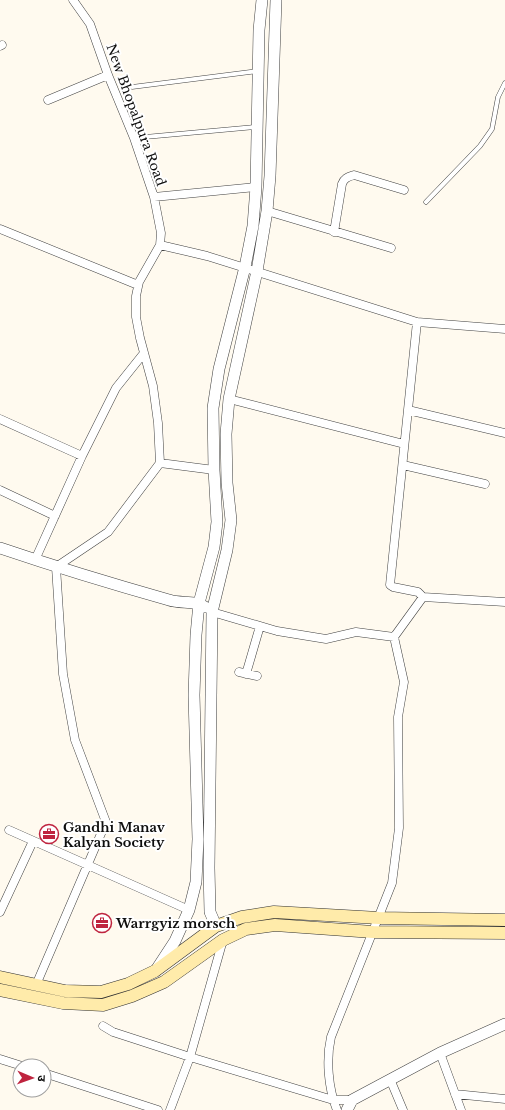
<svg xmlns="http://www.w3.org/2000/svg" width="505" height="1110" viewBox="0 0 505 1110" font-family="'Libre Baskerville','Noto Sans Devanagari',serif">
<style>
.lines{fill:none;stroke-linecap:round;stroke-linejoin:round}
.service-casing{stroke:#414141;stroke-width:5}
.minor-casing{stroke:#414141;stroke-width:9}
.tertiary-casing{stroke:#414141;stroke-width:12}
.secondary-casing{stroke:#303030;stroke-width:13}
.service{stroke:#fff;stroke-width:4}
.minor{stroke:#fff;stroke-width:8}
.tertiary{stroke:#fff;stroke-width:11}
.secondary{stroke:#ffebaa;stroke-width:12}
.labels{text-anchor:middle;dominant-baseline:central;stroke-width:4;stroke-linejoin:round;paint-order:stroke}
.street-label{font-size:13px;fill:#0e0e0e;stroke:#fff}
.poi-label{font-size:13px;font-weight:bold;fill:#0e0e0e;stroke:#fff;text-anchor:start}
</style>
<rect width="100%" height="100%" fill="#fffaef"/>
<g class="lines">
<defs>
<path id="service" d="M132,87L258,71
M134,138L255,127
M426,202L480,146L492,129L498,97L505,83"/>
<path id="minor" d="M0,46L2,45
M48,100L108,75
M154,197L256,187
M267,211L391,248
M0,229L138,285
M334,232L342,184C344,178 348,177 354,175L404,190
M160,245L207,256L417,322L505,329
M417,322L390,585L393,587L418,592L423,597
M229,399L404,444
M408,410L505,433
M0,419L82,456
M160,463L214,470
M403,465L485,484
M0,490L55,516
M35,560L82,456L116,388L144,353
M212,612L277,631L326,639L356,632L394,637L423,597L505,602
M239,672L257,676
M246,674L260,626
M9,830L189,910
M0,912L33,841
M223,940L190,1057L333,1100H352
M36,985L106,822L75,740L63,674L56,567L108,532L160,463L158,423L153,386L140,338L136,317V296L139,282L160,245L161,233L154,197L134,138L108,75L90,24L73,0
M103,1026L113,1032L190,1057L170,1110
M440,1053L461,1110
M0,1059L22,1066
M44,1073L158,1110
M390,1079L403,1110
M455,1094L505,1099
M337,1110C328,1088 326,1059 331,1037L392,883L399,828L398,717L404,682L394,637"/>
<path id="tertiary" d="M0,548C56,567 112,584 169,600C181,604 195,600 205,607
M216,926L210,912L209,868L212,612L227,550L231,520L227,483L226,434L229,399L257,271L267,211L270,176L276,0
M158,967L175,941L189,910L196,882L198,839L194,695L196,635L199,603L214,547L217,522L214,470L213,408L219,369L245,267L253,226L256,187L259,30L262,0
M347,1110L352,1100L440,1053L505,1024"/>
<path id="secondary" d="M0,977L65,991L101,992L128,984L155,971L216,926L242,917L274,912L379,918L505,920
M0,990L63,1003L103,1005L132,996L164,982L223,940L246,929L275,925L373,932L505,933"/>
</defs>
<use href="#service" class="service-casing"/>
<use href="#minor" class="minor-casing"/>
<use href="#tertiary" class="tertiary-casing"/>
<use href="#secondary" class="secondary-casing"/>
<use href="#service" class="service"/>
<use href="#minor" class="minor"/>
<use href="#tertiary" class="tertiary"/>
<use href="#secondary" class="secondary"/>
</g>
<defs>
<symbol id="office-ring" viewBox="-11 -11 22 22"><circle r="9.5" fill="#fff" stroke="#bf243f" stroke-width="1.5"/><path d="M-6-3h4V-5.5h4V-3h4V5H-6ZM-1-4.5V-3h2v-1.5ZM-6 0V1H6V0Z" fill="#bf243f"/></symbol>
</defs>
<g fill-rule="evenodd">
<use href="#office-ring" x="38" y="823" width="22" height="22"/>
<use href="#office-ring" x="91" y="912" width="22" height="22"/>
</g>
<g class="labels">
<g class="street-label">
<text transform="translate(136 115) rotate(70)">New Bhopalpura Road</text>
</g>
<g class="poi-label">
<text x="63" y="827">Gandhi Manav<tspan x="63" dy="15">Kalyan Society</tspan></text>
<text x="116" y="923">Warrgyiz morsch</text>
</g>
</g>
<g transform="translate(32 1078) rotate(92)"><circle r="19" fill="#ffffff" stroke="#9f9f9f"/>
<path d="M0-3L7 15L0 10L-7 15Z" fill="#bf243f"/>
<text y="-6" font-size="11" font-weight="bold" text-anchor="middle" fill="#0e0e0e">उ</text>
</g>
</svg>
